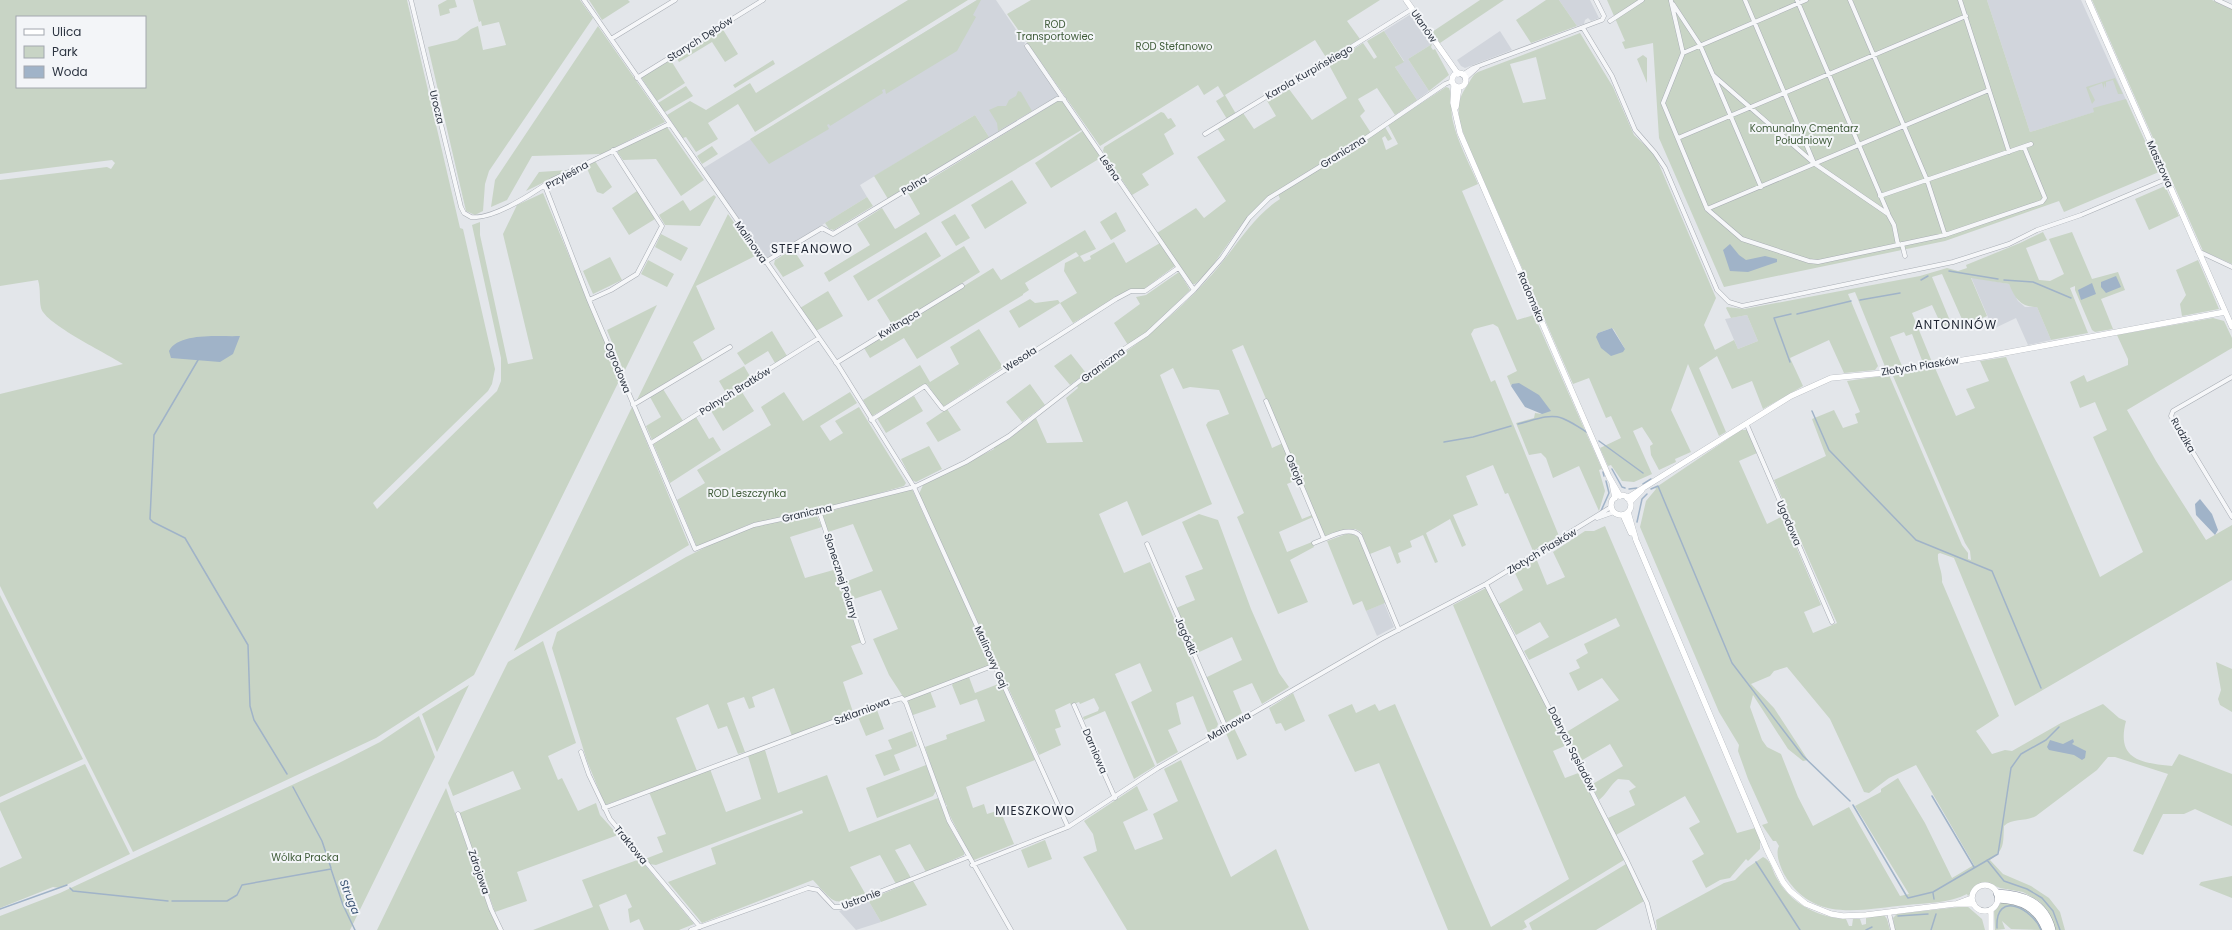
<svg xmlns="http://www.w3.org/2000/svg" width="2232" height="930" viewBox="0 0 2232 930" font-family="Poppins,sans-serif">
<style>
.built{fill:#d1d5dc}
.green{fill:#c8d4c5;fill-rule:evenodd}
.water{fill:#a0b3c8}
.lines{fill:none;stroke-linecap:round;stroke-linejoin:round}
.stream{stroke:#a0b3c8;stroke-width:1.5}
.street-casing{stroke:#a8adb4;stroke-width:5}
.secondary-casing{stroke:#a8adb4;stroke-width:6}
.highway-casing{stroke:#8b93a0;stroke-width:8}
.street{stroke:#f6f7f9;stroke-width:4}
.secondary{stroke:#fff;stroke-width:5.5}
.highway{stroke:#fff;stroke-width:7}
.labels{text-anchor:middle;dominant-baseline:central;stroke-width:4;stroke-linejoin:round;paint-order:stroke}
.park-label{font-size:10px;fill:#405c3a;stroke:#f3f5f8}
.street-label{font-size:10px;fill:#2c3441;stroke:#f3f5f8}
.water-label{font-size:11px;font-style:italic;fill:#385273;stroke:#f3f5f8}
.quarter-label{font-size:12px;letter-spacing:1px;fill:#1e2532;stroke:#f3f5f8}
</style>
<rect width="100%" height="100%" fill="#e3e6ea"/>
<path class="built" d="M977,0H996L1025,43L1024,45L1059,95L989,137L975,115L860,185L867,197L769,258L764,257L702,169Z
M1559,0H1590L1599,18L1591,21L1588,18L1585,20L1584,24L1577,26Z
M1987,0H2081L2127,102L2030,132Z
M1411,14L1432,44L1408,59L1429,91L1417,100L1395,67L1404,61L1384,31Z
M1500,31L1512,50L1465,68L1461,66L1457,60Z
M1971,277L2009,284L2018,301L2025,307H2037L2051,340L2028,345L2016,318L1993,329Z
M1747,315L1758,341L1738,349L1725,319Z
M1384,603L1394,627L1377,636L1366,611Z
M868,900L881,922L856,930L839,911Z"/>
<path class="green" d="M0,0H407L460,228L463,229L495,369L492,384L488,391L373,503L377,509L497,391L501,381V358L472,225L480,222V235L508,364L533,359L503,234L517,205L543,193L620,379L474,675L376,738L133,852L0,586V394L123,364C108,354 45,324 41,308C39,299 41,290 38,280L0,286V180L107,167L111,169L115,163L112,160L0,174ZM17,17H145V87H17Z
M447,0H455L457,7L449,9L450,13L440,16L438,5Z
M473,0H580L593,18L489,171L485,184L483,211L475,215L466,211L428,47L457,40L471,29L478,26L483,50L506,45L499,22L482,26L481,21L479,22Z
M589,0H628L630,2L602,20Z
M908,0H968L755,132L738,104L708,123L718,139L696,152L686,137L683,138L667,115L690,101L706,110L750,83L756,93Z
M977,0H981L973,15L976,17L957,51L947,57L886,94L885,89L882,90L883,93L830,126L829,124L827,125L829,129L769,164L750,139Z
M1031,0H1380L1347,21L1360,39L1327,59L1315,40L1225,95L1236,114L1227,119L1216,101L1224,96L1218,86L1204,95L1198,85L1100,146L1007,14Z
M1480,0H1504L1440,43L1432,32Z
M1546,0H1559L1577,26L1531,43L1516,20Z
M1607,0H1987L2030,132L2094,112L2093,108L2126,99L2159,172L2064,212L2059,201L1945,241L1724,287L1659,138L1653,43L1625,49L1622,42L1625,41Z
M2092,0H2212L2232,9V264L2203,251Z
M598,26L665,122L602,154L532,156L507,200L491,207L495,180Z
M722,28L738,54L725,62L712,42L679,62L675,56Z
M1384,31L1404,62L1395,67L1417,100L1395,115L1377,88L1358,99L1365,111L1360,116L1371,133L1275,192L1260,204L1242,224L1208,272L1195,284H1191L1157,233L1196,208L1204,218L1226,201L1197,157L1225,140L1217,128L1243,113L1254,129L1276,116L1266,99L1271,96L1273,99L1289,89L1312,120L1347,98L1329,65L1363,43L1374,59L1377,57L1367,41Z
M1580,33L1613,87L1634,135L1655,155L1716,298L1704,325L1715,350L1734,340L1738,349L1758,341L1747,315L1731,318L1726,308L1727,307L1744,309L1920,276L1947,268L1958,271L1967,268L1966,265L2020,243L2043,232L2047,240L2026,248L2039,280L2050,281L2064,274L2049,239L2072,232L2092,279L2118,272L2125,290L2101,299L2113,329L2095,332L2092,330L2075,290V286L2070,288L2088,333L2051,340L2037,307C2021,307 2015,299 2009,284L1971,278L1987,316L1965,326L1942,274L1932,277L1953,328L1944,331L1932,305L1912,313L1932,362L1923,363L1912,334L1906,336L1904,332L1890,337L1902,366L1886,369L1855,292L1848,294L1878,366L1875,370L1844,373L1829,340L1790,358L1803,386L1763,409L1752,381L1732,389L1717,356L1699,368L1726,432L1719,436L1688,364L1671,410L1691,452L1675,459L1676,462L1659,470L1651,455L1650,446L1653,444L1642,427L1633,431L1652,474L1634,482L1622,481L1611,465L1608,466L1600,448L1621,438L1611,416L1606,418L1589,378L1573,384L1469,147C1460,125 1452,106 1467,86C1471,80 1472,75 1478,72ZM1536,57L1546,99L1523,103L1510,64ZM1612,328L1614,330L1625,349L1598,333Z
M1432,44L1431,47L1433,50L1435,49L1449,75L1429,91L1408,59Z
M1643,55L1647,58V83L1637,59Z
M670,59L685,83L657,101L641,77Z
M773,60L775,64L735,88L733,85Z
M2115,78L2123,94H2118L2113,80L2106,82V88L2104,83V89L2102,83L2089,88L2095,100L2092,104L2086,87Z
M686,86L693,96L665,112L658,103Z
M1446,87L1449,88C1453,97 1450,110 1453,122C1458,143 1469,163 1478,184L1462,191L1517,320L1534,315L1602,469L1599,470L1605,491L1599,511L1579,466L1553,478L1546,458L1541,453L1529,455L1516,423L1534,418L1535,413L1542,414C1535,403 1528,383 1512,384L1511,386L1507,376L1517,371L1498,327L1493,324L1474,329L1471,334L1491,382L1495,380L1559,536L1533,551L1508,493L1505,494L1493,465L1466,476L1478,505L1453,515L1466,545L1462,547L1450,519L1426,533L1438,562L1435,563L1423,535L1410,541L1412,547L1398,553L1401,562L1397,564L1390,546L1370,554L1361,532L1355,529L1325,537L1243,345L1232,350L1271,445L1272,448L1283,443L1297,480L1287,484L1302,519L1312,515L1313,517L1279,532L1287,552L1312,542L1314,547L1290,560L1308,602L1278,614L1237,517L1244,513L1206,425L1208,422L1229,414L1219,390L1190,387L1183,389L1173,368L1160,375L1212,504L1142,536L1127,501L1099,514L1124,573L1150,562L1178,628L1180,627L1189,655L1218,724L1217,727L1208,733L1193,696L1176,703L1181,724L1168,730L1178,752L1157,764L1131,702L1152,691L1140,663L1115,674L1155,766L1134,779L1105,711L1084,720L1083,717L1098,711L1099,708L1094,698L1080,704L1079,702L1071,705L1070,703L1055,710L1061,727L1055,729L1061,745L1039,755L919,494L923,485L994,449V447L1009,439L1036,418L1047,443L1083,442L1066,398L1078,388L1077,386C1099,369 1123,355 1144,338C1165,321 1187,302 1205,282C1231,256 1249,219 1280,199L1278,194L1385,127L1392,139L1388,141L1385,136L1382,138L1386,150L1398,144L1388,125Z
M1018,91L1021,92L1032,111L998,131L997,123L989,110L998,106H1006L1009,100L1016,96Z
M1058,101L1064,102L1083,129L829,282L824,273L870,245L857,224L882,208L895,229L897,228L920,214L908,193Z
M1161,112L1164,113L1168,119L1171,118L1176,126L1164,134L1174,154L1142,174L1149,185L1132,195L1103,151L1104,147Z
M975,115L989,137L888,199L874,176Z
M667,127L704,180L681,196L656,159L623,160L618,153V150Z
M1084,130L1102,157L1051,188L1035,163Z
M712,146L718,154L702,164L697,156Z
M595,161L612,187L603,194L597,192L586,166Z
M569,170L526,191L539,172Z
M1012,180L1027,203L985,229L971,205Z
M2165,186L2179,216L2149,230L2135,199Z
M637,191L655,219L629,235L612,208Z
M714,195L716,197L700,226L665,225L659,215L683,200L690,211Z
M867,197L873,206L834,230L829,229L825,223Z
M1116,212L1126,231L1111,240L1100,222Z
M728,214L757,255L696,286L715,329L693,342L703,361L636,402Z
M955,214L970,238L956,246L941,222Z
M1085,230L1096,249L1080,256L1084,262L1091,259L1090,256L1114,242L1126,263L1160,243L1175,266L1144,289H1130L1073,323L1060,303L1019,328L1009,311L1030,299L1035,303L1058,300L1060,303L1077,293L1064,271L1065,263L1079,256L1076,252L1025,283L1029,290L1023,294V295L917,359L904,338L870,358L864,348L993,268L1001,280Z
M926,232L941,256L868,301L853,276Z
M661,234L688,248L681,261L655,247Z
M964,246L980,272L893,326L877,300Z
M793,249L804,266L783,277L774,264L775,260Z
M610,257L622,280L593,294L583,271Z
M648,260L674,274L667,287L641,274Z
M2198,260L2219,309L2182,316L2180,304L2186,295L2176,270Z
M1179,272L1190,290L1145,334L1128,345L1114,323L1140,304L1136,297L1146,295Z
M828,291L843,316L816,331L800,308Z
M657,305L624,372L607,330Z
M2213,318L2224,321L2232,338V348L2127,410L2156,461L2206,540L2232,525V580L2015,706L1954,558L1940,553L1938,554C1937,564 1943,572 1942,582L1999,716L1976,731L1992,754L2005,750L2012,751L2061,723L2103,704L2119,718L2126,721C2116,759 2140,763 2172,766L2179,754L2232,774V826L2195,809L2184,814H2163L2143,855L2133,851L2168,774L2115,757H2108L2097,770L2036,816C2026,822 2012,818 2004,826C2003,843 2005,850 1990,860L2003,874L2031,886L2049,898L2060,912L2065,930H2056L2048,911L2039,901L2023,892L2000,888L1986,882L1978,885L1968,896L1967,894C1950,903 1926,903 1907,905C1861,909 1813,924 1784,874C1780,866 1775,853 1779,846L1776,841H1773L1762,825L1768,823L1748,779L1738,751L1739,745L1719,712L1640,527L1646,501L1656,489L1655,488L1741,430H1747L1757,453L1739,461L1767,524L1783,516L1821,605L1804,612L1813,633L1837,623L1774,480L1826,456L1812,419L1834,410L1843,428L1858,423L1855,414L1860,412L1847,381L1889,375L1962,545L1968,553V559L1971,560L1970,551L1965,543L1893,376L1935,368L1956,416L1975,408L1966,389L1989,381L1980,361L2006,357L2100,577L2143,552L2093,437L2107,430L2095,402L2080,408L2070,382L2084,375L2087,382L2128,365V359L2117,335ZM1787,667L1830,719L1864,792L1869,793L1889,778L1916,765L1974,865L1952,878L1925,823L1898,778L1881,789V792L1855,806L1909,894L1900,896L1849,807L1813,826L1798,797L1781,754L1767,747L1762,740L1750,707L1753,695L1788,749L1803,761L1808,760L1774,708L1751,684L1770,676L1774,671Z
M979,329L1003,367L943,407L927,384L872,416L863,400L920,365L930,382L959,364L950,347Z
M772,331L787,356L775,363L768,351L745,365L737,353Z
M1071,354L1086,373L1070,385L1054,366Z
M744,366L751,378L726,393L719,381Z
M1030,384L1045,405L1022,422L1006,402Z
M663,389L683,421L652,440L646,426L661,417L650,397Z
M740,389L754,411L723,431L710,409Z
M784,392L803,421L850,392L857,403L820,426L830,441L843,433L835,421L859,407L906,483L904,486L835,506L750,524L697,547L677,500L705,483L697,470L771,425L761,407Z
M914,396L923,411L886,433L877,418Z
M632,407L689,545L514,651Z
M947,409L961,430L938,442L926,423Z
M696,417L709,439L713,437L721,450L670,483L653,443Z
M929,446L942,469L916,482L912,480L901,459Z
M912,489L991,661L988,666L904,698L889,675L873,639L898,629L881,590L851,600L845,582L873,571L853,524L828,532L822,515L823,513Z
M816,514L822,527L790,537L805,578L837,569L862,642L851,646L863,674L843,682L853,712L792,736L774,688L752,697L755,707L749,709L744,697L727,703L745,752L738,754L727,726L718,729L708,704L676,718L697,771L605,805L587,761L552,648L557,632L686,557L726,537L753,527Z
M1199,514L1218,520L1251,609L1279,673L1289,687L1262,704L1252,683L1233,691L1242,713L1227,722L1224,721L1206,680L1207,677L1242,660L1232,637L1195,654L1176,608L1195,600L1185,576L1203,569L1182,522Z
M1605,526L1737,833L1755,828L1760,840V849L1748,861L1746,859L1730,878L1720,880L1706,888L1692,861L1704,854L1689,828L1700,822L1685,796L1616,835L1608,818L1635,805L1629,791L1636,787L1629,780L1618,779C1610,785 1607,794 1599,800L1591,785L1623,766L1610,744L1579,762L1565,733L1619,700L1602,678L1578,691L1569,673L1580,668L1576,660L1588,653L1584,644L1620,626L1616,618L1529,660L1524,651L1549,637L1540,622L1516,635L1499,604L1523,590L1514,571L1536,558L1547,585L1565,577L1553,552L1585,531H1594Z
M1349,533L1359,537L1385,603L1366,611L1362,601L1353,605L1327,541Z
M1486,588L1567,745L1553,751L1565,778L1581,772L1624,860L1524,921L1527,927L1522,930H1448L1379,763L1355,772L1328,715L1352,704L1356,713L1375,704L1379,711L1395,704L1491,927L1569,879L1453,605Z
M0,595L83,759L0,797Z
M543,641L576,743L548,756L558,780L562,778L578,811L596,803L600,815L618,835L517,872L527,901L495,912L459,813L521,789L513,771L453,796L448,783L508,662Z
M2216,662L2232,669V712L2220,705L2218,699L2221,690Z
M969,677L975,693L1001,683L1035,760L966,787L973,808L984,804L987,814L1000,810L1014,844L974,860L972,859L946,808L947,806L941,796L925,747L947,739L946,735L985,721L977,699L960,705L952,685L954,682Z
M469,685L437,752L422,714Z
M930,691L936,707L913,715L908,702L909,699Z
M1293,693L1305,721L1285,731L1281,723L1276,724L1269,708Z
M877,710L884,729L866,736L858,717Z
M419,716L435,757L350,930H0V916L60,893L337,764L380,742Z
M1234,728L1247,755L1237,760L1226,733Z
M912,731L917,746L894,755L900,770L884,776L875,755L892,749L888,740Z
M765,750L778,793L827,775L849,832L938,798L950,828L964,852V855L926,872L910,844L895,850L911,878L896,884L880,855L850,867L866,895C833,906 836,905 813,880L702,923L668,882L716,864L711,848L803,813L802,810L656,865L649,864L645,859L663,852L657,837L666,834L649,792L710,769L726,812L761,799L748,756Z
M1181,760L1231,877L1276,849L1309,930H1127L1083,857L1097,851L1093,834L1084,821L1137,786L1148,810L1123,822L1135,850L1163,839L1153,814L1178,801L1164,769Z
M85,764L130,854L60,888L53,887L0,908V868L22,858L0,810V803Z
M926,765L936,791L933,796L877,818L866,788Z
M446,788L488,905L500,930H377Z
M1045,840L1052,859L1028,868L1021,850Z
M1763,857C1771,860 1772,870 1776,877C1791,904 1817,917 1846,919L1849,926H1852L1853,919H1860L1862,925L1866,924V918L1884,915L1887,919L1890,930H1657L1656,920L1724,883L1735,880L1747,868Z
M640,859L694,924L679,930H644L639,919L630,923L628,909L632,907L626,894L599,905L609,930H533L593,907L582,880Z
M1626,864L1644,901L1596,930H1532L1529,923Z
M2232,876V898L2199,885L2201,882Z
M913,881L927,905L881,922L868,900Z
M2008,901L2034,912L2044,930L2011,929L2002,921L2005,929L1995,930L1994,910L2001,903Z
M1967,906L1982,919L1985,930H1895L1893,918L1897,914Z"/>
<path class="water" d="M1730,244L1739,255L1746,260L1765,256L1777,259V262L1748,272L1730,271L1723,250Z
M2116,276L2121,287L2106,293L2101,287V282Z
M2092,283L2096,294L2081,300L2078,290Z
M1612,328L1625,349L1623,352L1611,356L1601,348L1596,337L1598,333Z
M240,336L233,354L220,362L171,358L169,351C179,332 220,337 240,336Z
M1519,383L1539,395L1551,411L1542,414L1525,407L1511,386L1512,384Z
M2200,499L2212,514L2218,530L2215,535L2196,515L2195,504Z
M2073,739L2074,742L2072,744L2086,751L2085,758L2082,760L2074,755L2049,750L2047,747L2050,740L2063,744Z"/>
<g class="lines">
<path class="stream" d="M1949,271L1998,279
M1921,280L1928,276
M2004,280L2033,282L2071,298
M1860,300L1900,293
M1797,314L1851,301
M198,360L154,435L150,519L153,522L185,538L248,645L250,706L254,720L287,774
M1790,362L1774,318L1791,314
M1812,411L1829,450L1916,540L1992,571L2041,688
M1518,424C1556,414 1554,411 1588,433
M1599,441L1643,473
M1444,442L1473,437L1511,426
M1612,469L1622,487L1625,488
M1603,472L1604,476
M1643,484L1651,479
M1629,489L1637,488
M1651,489L1658,486L1732,663L1803,756L1850,801
M1601,511L1609,493L1606,481
M1637,522L1642,499L1647,494
M293,787L322,841L331,868
M1932,796L1974,867
M1853,805L1906,895L1908,898L1933,892L1998,854L2011,768L2021,754L2046,740L2059,727
M1987,860L2004,881L2027,889L2042,898L2053,911L2060,930
M1756,862L1800,930
M70,888L73,891L168,901
M1933,893L1934,899
M172,901H227L237,895L242,885L331,869L343,905L355,930
M0,909L67,885
M1898,916L1928,914
M1997,928C1995,889 2033,909 2041,930
M1866,930L1872,927
M1931,930L1936,914"/>
<defs>
<path id="street" d="M411,0L461,207L464,213L471,217C493,220 535,192 552,180L669,124
M584,0L838,365L914,487L1068,827
M1745,0L1814,163
M1797,0L1888,213
M1850,0L1927,180L1945,235
M1960,0L2009,152
M2217,0L2232,7
M1671,1L1683,53L1663,103L1707,209L1742,239L1809,261L1818,262L1945,235L2042,202L2045,198L2024,147
M1673,4L1700,45L1713,75L1815,164L1888,214L1894,225L1898,245
M1610,21L1642,0
M1583,28L1612,76L1635,130L1655,153L1665,168L1717,290L1729,302L1742,306L1953,262L2009,244L2037,230L2081,215L2166,179
M611,39L675,0
M1027,46L1194,290
M1683,53L1806,0
M1462,75L1473,68L1602,20L1604,16L1596,0
M1714,77L1761,187
M637,78L763,0
M1465,79L1478,67
M1205,134L1271,94L1279,92L1412,9
M1678,138L1966,16
M545,186L589,300L695,549L754,525L819,511L914,487L966,462L1009,436L1104,362L1147,334L1194,290L1222,258L1249,218L1269,198L1360,142L1445,84L1452,81
M1880,196L2031,144
M1707,209L1989,90
M1902,244L1905,256
M2198,251L2232,267
M765,262L822,228L833,234L1057,99H1064
M589,300L611,290L637,274L662,226L613,150
M836,363L962,286
M2232,377L2173,411L2171,416L2232,517
M1266,401L1324,539C1334,535 1351,526 1360,536L1399,630
M633,405L730,347
M871,420L925,386L942,408L944,409L1116,299L1131,291H1145L1178,268
M1747,425L1832,622
M651,443L819,338
M819,511L863,642
M1597,518L1614,512
M1314,543L1324,539
M1147,544L1226,728
M1486,584L1627,861L1647,903L1654,930
M904,700L995,665
M1074,705L1115,798
M581,752L589,775L610,819L700,927
M604,808L875,706L902,698L906,703L949,821L1011,930
M458,814L491,909L501,930
M972,865L1068,827L1158,768L1381,639L1486,584L1611,507
M1889,913L1893,930
M691,930L808,888L818,890L834,907H841L968,857"/>
<path id="secondary" d="M1406,0L1458,74
M2088,0L2232,327
M1452 80a7 7 0 1 1 14 0a7 7 0 1 1-14 0Z
M1454,85L1453,103L1460,133L1609,477L1620,496
M1456,107L1459,87
M1612,483L1615,498
M1611 505a10 10 0 1 1 20 0a10 10 0 1 1-20 0Z
M1627,498L1791,396L1831,378L1884,373L1988,356L2225,312
M1630,502L1642,490
M1628,512L1636,540L1767,850L1783,882L1790,891L1806,904L1831,914L1843,916L1866,915L1954,904H1974
M1623,515L1631,533
M1972 898a13 13 0 1 1 26 0a13 13 0 1 1-26 0Z
M1956,904L1972,898
M1991,930V910"/>
<path id="highway" d="M1997,893C2023,894 2045,902 2052,930
M1998,899C2021,900 2037,907 2046,930"/>
</defs>
<use href="#street" class="street-casing"/>
<use href="#secondary" class="secondary-casing"/>
<use href="#highway" class="highway-casing"/>
<use href="#street" class="street"/>
<use href="#secondary" class="secondary"/>
<use href="#highway" class="highway"/>
</g>
<g class="labels">
<g class="park-label">
<text x="1055" y="24">ROD<tspan x="1055" dy="12">Transportowiec</tspan></text>
<text x="1174" y="46">ROD Stefanowo</text>
<text x="1804" y="128">Komunalny Cmentarz<tspan x="1804" dy="12">Południowy</tspan></text>
<text x="747" y="493">ROD Leszczynka</text>
<text x="305" y="857">Wólka Pracka</text>
</g>
<g class="street-label">
<text transform="translate(1424 26) rotate(55)">Ułanów</text>
<text transform="translate(700 39) rotate(-32)">Starych Dębów</text>
<text transform="translate(1309 72) rotate(-30)">Karola Kurpińskiego</text>
<text transform="translate(437 107) rotate(76)">Urocza</text>
<text transform="translate(1343 152) rotate(-32)">Graniczna</text>
<text transform="translate(2160 164) rotate(66)">Masztowa</text>
<text transform="translate(1110 168) rotate(56)">Leśna</text>
<text transform="translate(567 175) rotate(-29)">Przyleśna</text>
<text transform="translate(914 185) rotate(-31)">Polna</text>
<text transform="translate(751 242) rotate(55)">Malinowa</text>
<text transform="translate(1531 297) rotate(67)">Radomska</text>
<text transform="translate(899 324) rotate(-31)">Kwitnąca</text>
<text transform="translate(1020 359) rotate(-33)">Wesoła</text>
<text transform="translate(1103 365) rotate(-36)">Graniczna</text>
<text transform="translate(1920 366) rotate(-9)">Złotych Piasków</text>
<text transform="translate(618 368) rotate(68)">Ogrodowa</text>
<text transform="translate(735 391) rotate(-32)">Polnych Bratków</text>
<text transform="translate(2183 435) rotate(60)">Rudzika</text>
<text transform="translate(1295 470) rotate(67)">Ostoja</text>
<text transform="translate(807 513) rotate(-13)">Graniczna</text>
<text transform="translate(1789 523) rotate(67)">Ugodowa</text>
<text transform="translate(1542 551) rotate(-31)">Złotych Piasków</text>
<text transform="translate(841 576) rotate(72)">Słonecznej Polany</text>
<text transform="translate(1186 636) rotate(67)">Jagódki</text>
<text transform="translate(991 657) rotate(66)">Malinowy Gaj</text>
<text transform="translate(862 711) rotate(-21)">Szklarniowa</text>
<text transform="translate(1229 726) rotate(-30)">Malinowa</text>
<text transform="translate(1572 749) rotate(63)">Dobrych Sąsiadów</text>
<text transform="translate(1095 751) rotate(67)">Darniowa</text>
<text transform="translate(631 845) rotate(51)">Traktowa</text>
<text transform="translate(479 872) rotate(71)">Zdrojowa</text>
<text transform="translate(861 899) rotate(-21)">Ustronie</text>
</g>
<g class="water-label">
<text transform="translate(350 897) rotate(68)">Struga</text>
</g>
<g class="quarter-label">
<text x="812" y="248">STEFANOWO</text>
<text x="1956" y="324">ANTONINÓW</text>
<text x="1035" y="810">MIESZKOWO</text>
</g>
</g>
<rect x="16" y="16" width="130" height="72" fill="#f3f5f8" stroke="#a3a8af"/>
<rect x="24" y="29" width="20" height="6" fill="#ffffff" stroke="#a3a8af"/>
<text x="52" y="36" font-size="12" fill="#2c3441">Ulica</text>
<rect x="24" y="46" width="20" height="12" fill="#c8d4c5" stroke="#a3a8af"/>
<text x="52" y="56" font-size="12" fill="#2c3441">Park</text>
<rect x="24" y="66" width="20" height="12" fill="#a0b3c8" stroke="#a3a8af"/>
<text x="52" y="76" font-size="12" fill="#2c3441">Woda</text>
</svg>
